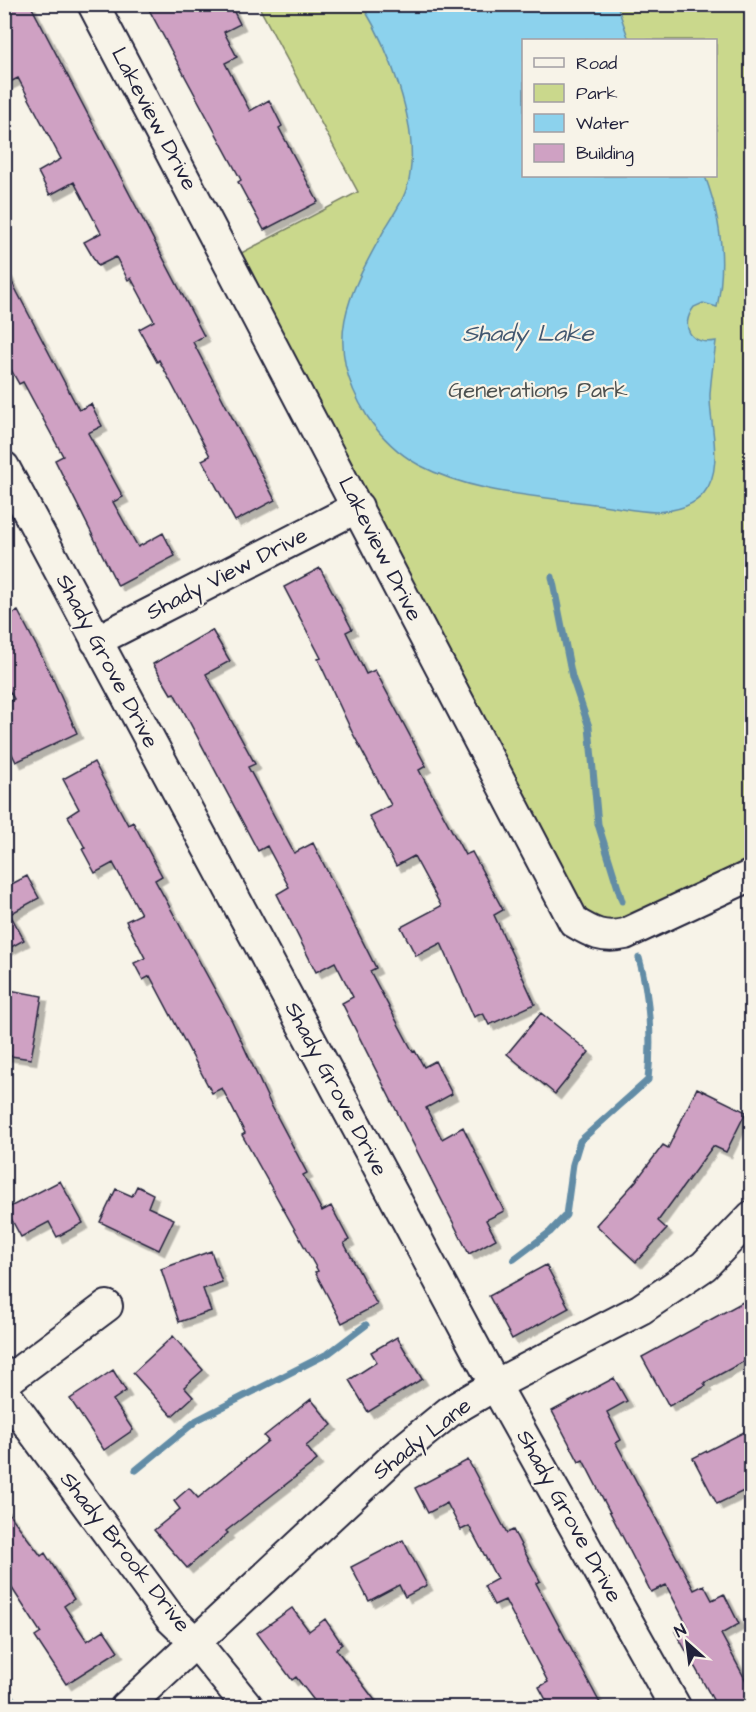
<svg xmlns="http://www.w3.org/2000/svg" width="756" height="1712" viewBox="0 0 756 1712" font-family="'Architects Daughter',sans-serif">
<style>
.green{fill:#cad88c;stroke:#767d64;stroke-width:1.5;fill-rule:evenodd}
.water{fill:#8cd2ed;stroke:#628ca6;stroke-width:1.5}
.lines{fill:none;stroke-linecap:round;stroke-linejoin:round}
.stream{stroke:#628ca6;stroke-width:7}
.building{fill:#cfa1c3;stroke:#22223b;stroke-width:1.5;filter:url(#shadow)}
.minor-casing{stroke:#22223b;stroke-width:34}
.minor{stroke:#f7f3e8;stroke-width:30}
.labels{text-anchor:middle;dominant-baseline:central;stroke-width:4.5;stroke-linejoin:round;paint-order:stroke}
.street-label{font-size:22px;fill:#22223b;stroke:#f7f3e8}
.park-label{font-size:22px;fill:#4c504f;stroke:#f7f3e8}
.water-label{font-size:24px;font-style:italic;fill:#425770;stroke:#f7f3e8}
</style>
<defs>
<filter id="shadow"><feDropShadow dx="5.5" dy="5.5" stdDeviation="0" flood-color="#0004"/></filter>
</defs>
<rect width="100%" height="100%" fill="#f7f3e8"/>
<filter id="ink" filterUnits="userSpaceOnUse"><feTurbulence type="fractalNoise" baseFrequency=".0167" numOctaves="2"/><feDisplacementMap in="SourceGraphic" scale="12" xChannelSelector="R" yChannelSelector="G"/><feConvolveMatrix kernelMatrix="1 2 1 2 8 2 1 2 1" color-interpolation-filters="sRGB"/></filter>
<g filter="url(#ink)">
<path class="green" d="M258,5H751V875L593,934L228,260L358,192ZM524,40H716V176H524Z"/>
<path class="water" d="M362,5H617L629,40H524V176H705C721,219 727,261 717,307L703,303L694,307C679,327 691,346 716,341C714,359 711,377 710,394C709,425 725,467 704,493C693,507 673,511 656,512C636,512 614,506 594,504C536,496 472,493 419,465C397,453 381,437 367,416C321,341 348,295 386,227C396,211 408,193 410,174C418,122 389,49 362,5Z"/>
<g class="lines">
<path class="stream" d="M552,577L572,677L589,727L598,824L622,901
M514,1259L550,1232L566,1215L573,1164L580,1141L648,1080C652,1041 650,996 639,958
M136,1470L197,1420L329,1353L366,1325
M4,1684L17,1708"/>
</g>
<path class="building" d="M18,4H30L204,336L193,342L275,500L235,521L202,460L210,456L159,360L157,362L139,329L154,321L131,278L128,280L116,257L98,266L84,242L101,233L74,182L50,195L38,172L61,159L18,78L4,85V12Z
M146,4H230L240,24L224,32L237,57L225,63L250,111L269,100L282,126L279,128L318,202L264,230L238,182L241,180Z
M4,267L79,410L91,404L102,426L88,433L123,497L113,502L138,547L163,533L175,556L118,586L55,460L63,456L23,382L19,384L4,357Z
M320,568L352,629L346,632L366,674L375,670L426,766L419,770L465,855L472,852L503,910L494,915L535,1004L489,1025L483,1013L474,1017L441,943L416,956L401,927L441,906L414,856L396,866L369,816L391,805L352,732L318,659L321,658L284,587Z
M18,611L49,670L77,733L16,762L4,738V704L14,699L4,682V618Z
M212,630L230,661L206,674L255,764L248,767L294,853L313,843L376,968L370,971L413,1052L415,1051L424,1067L435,1061L452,1094L426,1108L442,1139L463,1127L504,1211L486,1220L496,1239L469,1254L342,1003L353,997L335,962L316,972L277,894L289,887L267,846L258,851L174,693L171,694L153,664Z
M94,762L128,825L133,822L162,876L155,880L232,1021L270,1103L307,1173L303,1175L322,1211L331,1206L349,1240L344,1243L377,1305L342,1323L315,1272L318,1271L242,1135L245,1133L222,1088L212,1093L150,976L143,980L134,963L145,958L126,921L141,914L113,863L95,873L82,849L85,848L68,816L79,809L63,779Z
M27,876L39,898L10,914L24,940L4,951V888Z
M4,989L42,996L31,1059L4,1055Z
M541,1013L589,1052L555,1094L507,1054Z
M697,1088L746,1112L726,1152L713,1146L658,1221L667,1229L636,1262L596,1225L636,1181L663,1145L668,1148Z
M60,1181L83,1223L57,1237L49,1222L21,1237L6,1209Z
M137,1186L153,1194L148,1207L174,1219L159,1250L100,1222L116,1189L132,1196Z
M211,1251L222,1282L203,1289L211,1311L179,1322L161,1269Z
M546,1265L569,1308L512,1339L489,1296Z
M752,1297V1357L704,1383L706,1386L669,1406L642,1357Z
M173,1336L203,1370L184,1387L193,1397L172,1416L133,1373Z
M397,1337L422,1379L368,1412L349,1380L377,1362L371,1352Z
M113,1370L126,1391L113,1400L133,1430L104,1450L70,1399Z
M614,1378L627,1401L607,1412L621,1440L616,1443L694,1590L704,1585L712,1600L724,1594L739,1624L721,1634L752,1692V1707H717L675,1631L687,1625L666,1585L651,1592L583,1460L579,1462L552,1411Z
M311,1399L332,1425L306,1446L317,1460L226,1531L228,1533L187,1568L154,1530L180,1509L174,1501L189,1488L198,1498L268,1441L264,1436Z
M752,1428V1487L717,1504L693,1458Z
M468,1460L507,1533L513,1530L540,1581L536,1583L602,1707H550L539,1687L548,1682L505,1600L494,1605L484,1586L497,1579L469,1526L461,1530L447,1503L428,1513L415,1488Z
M4,1507L41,1556L45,1553L74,1599L64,1606L87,1641L104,1630L118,1651L66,1684L35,1637L41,1633L4,1576Z
M403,1540L427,1585L405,1597L399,1585L369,1601L351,1567Z
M292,1608L309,1631L325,1619L342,1644L336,1649L380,1707H319L296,1677L292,1680L257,1633Z"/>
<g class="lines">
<defs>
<path id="minor" d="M93,4L574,922C592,933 603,939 625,934L752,875
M4,467L495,1385L676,1708
M96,641L358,507
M4,1383L107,1306
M4,1392L171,1619L196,1643L249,1708
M125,1708L395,1456L449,1412L495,1385L641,1309L704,1266L752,1216"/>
</defs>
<use href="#minor" class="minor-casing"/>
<use href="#minor" class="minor"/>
</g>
</g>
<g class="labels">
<g class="street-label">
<text transform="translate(154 119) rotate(62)">Lakeview Drive</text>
<text transform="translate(380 549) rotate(63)">Lakeview Drive</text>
<text transform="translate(227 574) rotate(-27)">Shady View Drive</text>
<text transform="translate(107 661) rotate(62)">Shady Grove Drive</text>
<text transform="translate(336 1089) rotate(62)">Shady Grove Drive</text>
<text transform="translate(422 1439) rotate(-38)">Shady Lane</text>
<text transform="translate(569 1516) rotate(61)">Shady Grove Drive</text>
<text transform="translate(125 1552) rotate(52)">Shady Brook Drive</text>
</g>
<g class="park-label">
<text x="538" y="390">Generations Park</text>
</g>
<g class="water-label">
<text x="528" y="334">Shady Lake</text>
</g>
</g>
<rect width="756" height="1712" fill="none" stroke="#f7f3e8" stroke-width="24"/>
<rect x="12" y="12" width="732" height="1688" fill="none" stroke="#22223b" stroke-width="2" filter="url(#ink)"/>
<rect x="522" y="39" width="195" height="138" fill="#f7f3e8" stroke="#a29fa3" stroke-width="1.5"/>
<rect x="534" y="58" width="30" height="9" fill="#f7f3e8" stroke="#a29fa3" stroke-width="1.5"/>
<text x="576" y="69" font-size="18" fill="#22223b">Road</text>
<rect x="534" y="84" width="30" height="18" fill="#cad88c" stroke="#a29fa3" stroke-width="1.5"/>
<text x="576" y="99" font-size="18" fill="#22223b">Park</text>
<rect x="534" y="114" width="30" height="18" fill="#8cd2ed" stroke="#a29fa3" stroke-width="1.5"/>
<text x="576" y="129" font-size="18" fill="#22223b">Water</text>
<rect x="534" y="144" width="30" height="18" fill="#cfa1c3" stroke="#a29fa3" stroke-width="1.5"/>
<text x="576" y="159" font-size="18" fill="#22223b">Building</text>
<g transform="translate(687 1643) rotate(332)" stroke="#f7f3e8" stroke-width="4.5" paint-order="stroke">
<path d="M0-4.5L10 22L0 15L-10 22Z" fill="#22223b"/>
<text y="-9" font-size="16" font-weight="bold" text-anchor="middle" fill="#22223b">N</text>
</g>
</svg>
